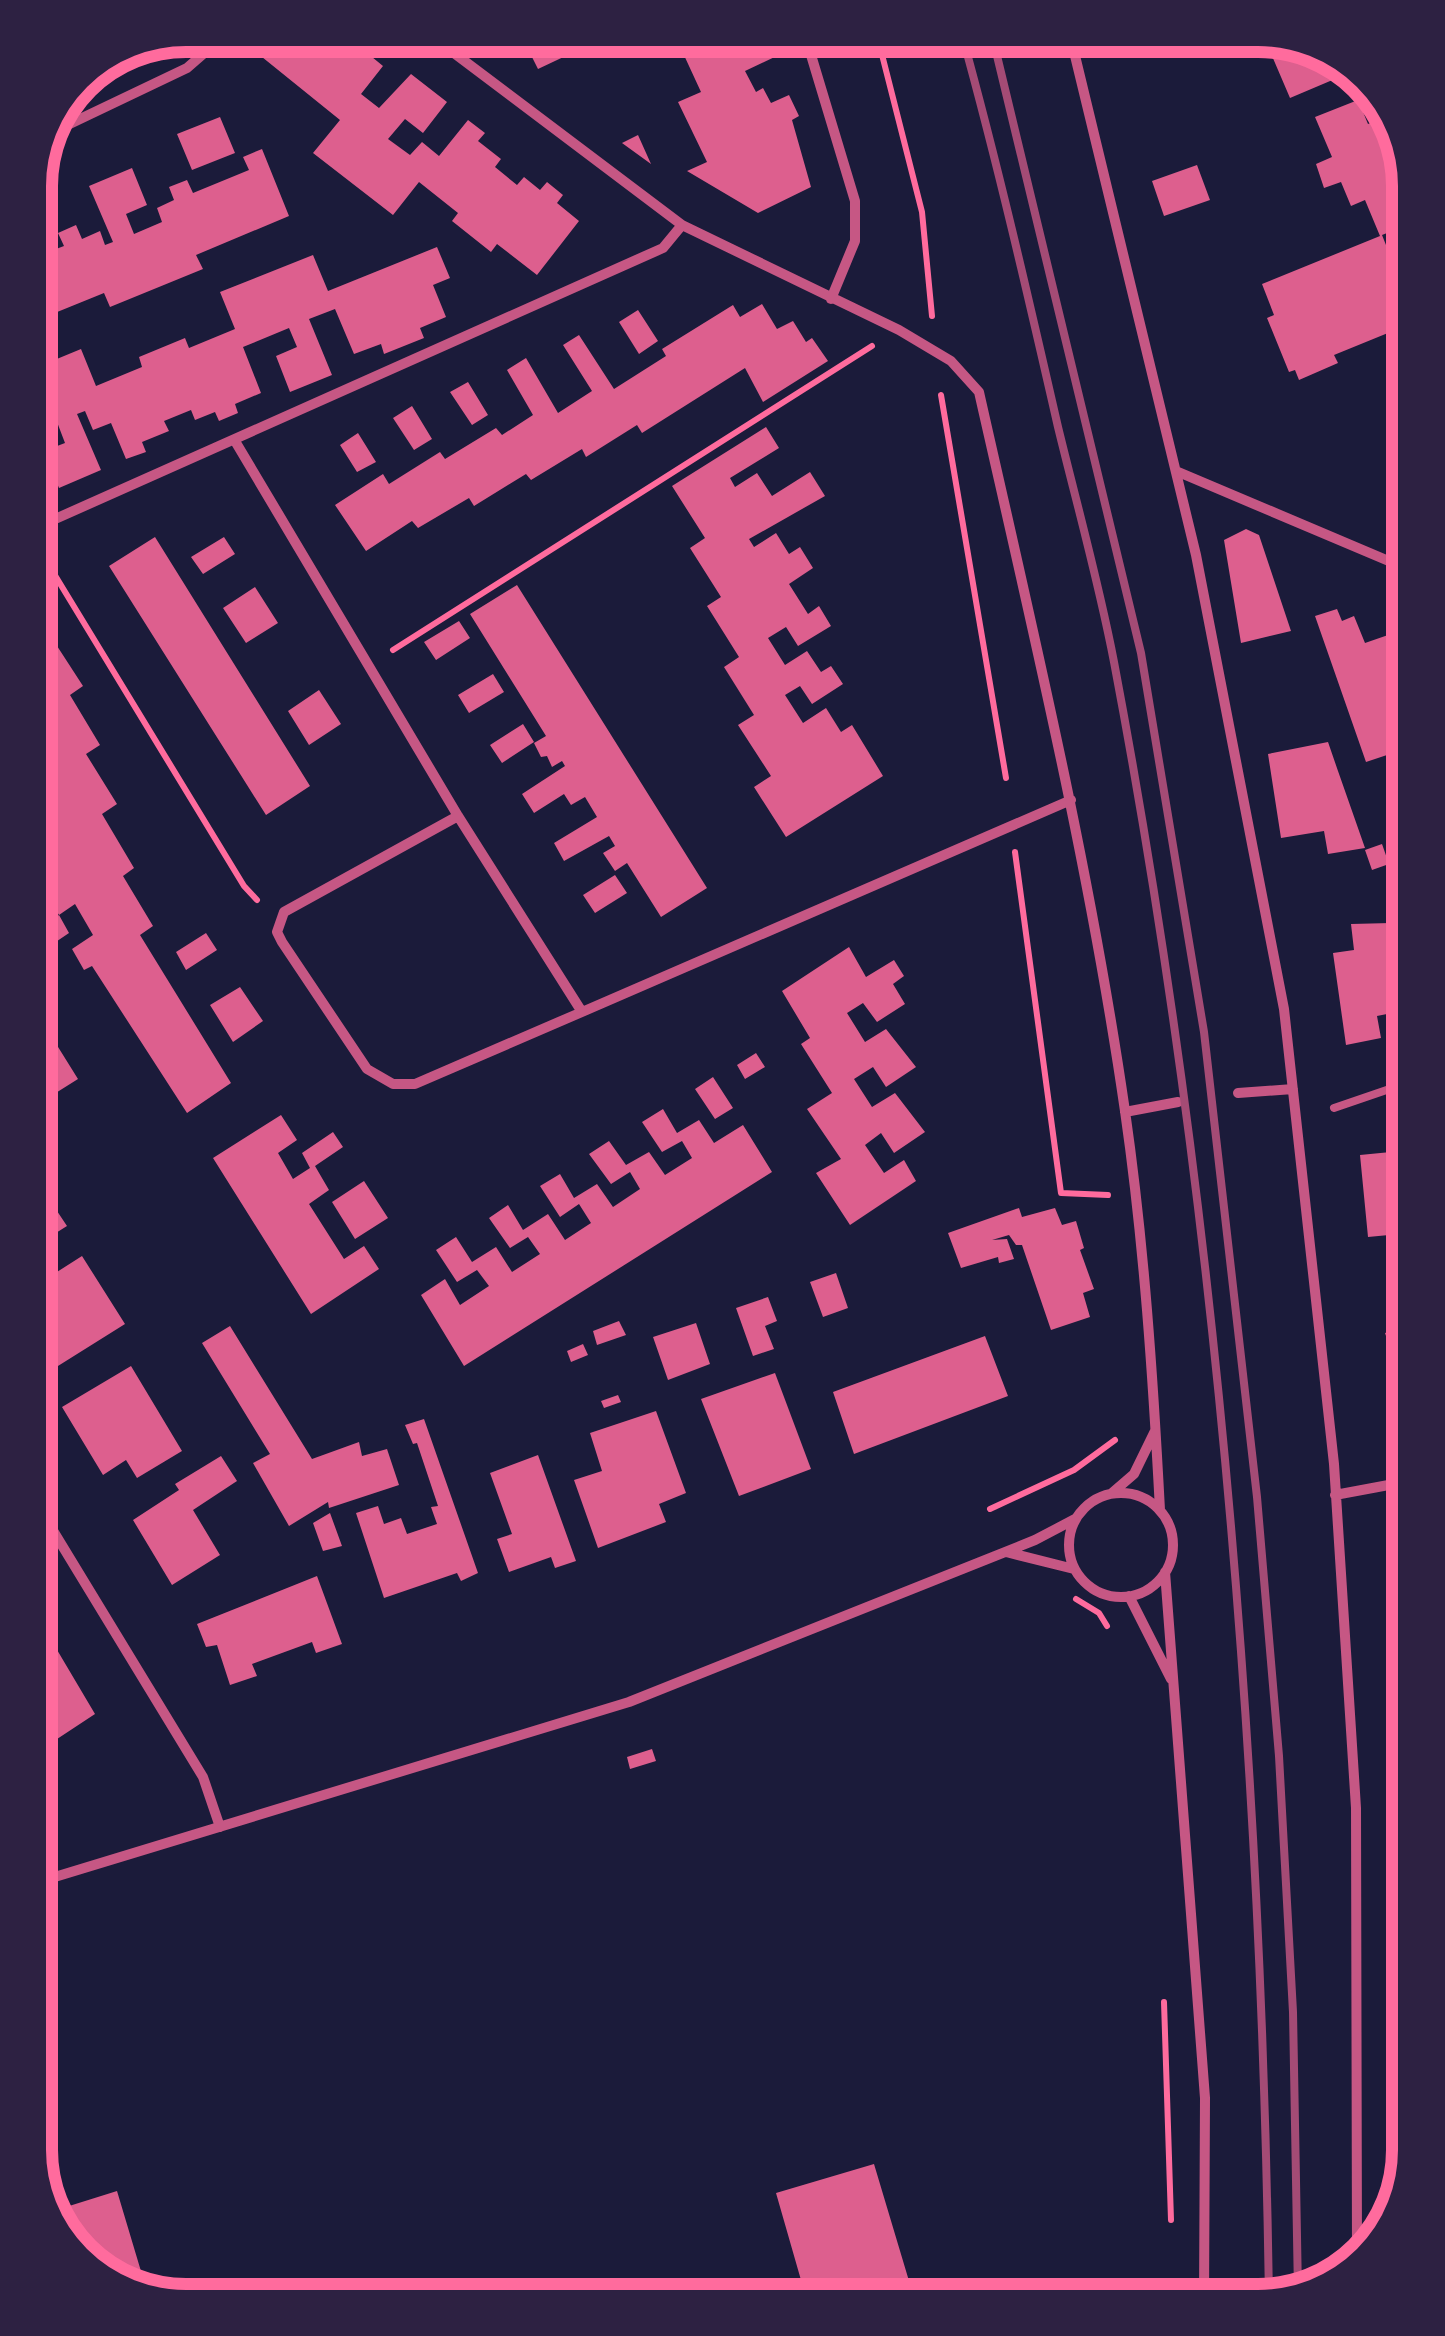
<svg xmlns="http://www.w3.org/2000/svg" width="1445" height="2336" viewBox="0 0 1445 2336" font-family="'Source Sans 3',sans-serif">
<style>
.building{fill:#dd5f8e}
.lines{fill:none;stroke-linecap:round;stroke-linejoin:round}
.path{stroke:#ff6b9d;stroke-width:6}
.service{stroke:#c65784;stroke-width:8}
.minor{stroke:#c65784;stroke-width:10}
.rail{stroke:#a44b75;stroke-width:8}
.rim{fill:none;stroke:#ff6b9d;stroke-width:12}
</style>
<rect width="100%" height="100%" fill="#1b1b3a"/>
<path class="building" d="M279,35H363L368,39L361,48L383,66L361,94L379,108L411,74L447,102L423,133L405,119L388,139L410,155L422,142L439,156L468,120L485,133L478,141L501,159L495,167L517,185L524,177L540,190L547,182L563,195L557,203L579,221L537,275L497,244L491,252L452,221L458,213L419,182L393,215L313,153L340,120L262,57Z
M521,35H587L591,44L538,69Z
M648,35H751L753,39L772,35L781,54L745,71L756,92L763,88L771,103L789,95L799,116L792,120L811,187L758,213L687,171L707,162L678,102L701,92L677,40L655,50Z
M1263,35L1343,61L1362,82L1354,85L1349,73L1290,98Z
M1358,100L1368,124L1391,115L1394,119L1410,187V224L1382,235L1392,260L1410,254V324L1334,355L1338,363L1299,380L1295,370L1289,372L1267,318L1274,315L1262,284L1380,236L1365,200L1351,206L1341,182L1324,188L1316,164L1332,157L1315,117Z
M220,117L235,153L192,170L177,134Z
M638,135L651,164L622,143Z
M262,149L289,216L196,255L203,269L110,307L104,293L35,321V257L64,246L58,233L76,225L82,239L100,231L105,245L113,242L89,186L132,168L147,205L126,214L134,234L162,222L157,208L174,200L169,187L187,180L193,193L249,170L243,157Z
M1197,165L1210,200L1164,216L1152,181Z
M35,197L49,229L35,234Z
M437,247L450,278L433,285L446,317L420,328L424,338L384,354L381,344L354,354L335,309L309,319L332,375L290,392L276,356L297,347L289,328L243,347L261,393L235,404L238,413L219,421L215,412L195,420L191,410L164,421L169,431L142,442L146,452L126,459L111,423L93,430L85,411L77,414L101,470L59,488L44,451L65,443L57,422L35,431V368L81,349L96,386L142,367L139,357L185,338L189,348L235,329L220,292L313,255L328,291Z
M762,304L777,329L793,321L806,342L812,338L828,361L763,402L745,368L642,433L637,425L586,457L582,449L531,480L526,474L474,506L469,498L418,528L412,521L366,551L335,505L383,474L389,484L440,452L445,459L496,428L502,435L533,415L507,370L526,358L558,413L592,391L563,345L579,335L614,389L666,356L662,349L733,305L740,317Z
M638,310L658,341L639,354L619,322Z
M468,382L488,415L472,425L450,392Z
M412,406L432,439L414,450L393,418Z
M766,427L779,448L730,478L735,487L757,473L772,496L810,472L825,496L749,539L754,547L776,533L789,554L800,547L813,568L789,584L808,614L819,606L831,626L798,646L786,627L768,638L785,665L807,651L821,672L831,666L843,684L812,704L800,686L785,695L803,723L826,708L841,732L852,725L883,776L786,837L754,787L771,776L738,725L754,715L724,667L739,657L707,606L721,597L690,548L705,538L672,486Z
M358,433L376,462L357,472L340,445Z
M1246,529L1259,535L1291,631L1241,643L1224,540Z
M155,537L310,786L266,815L109,566Z
M224,537L235,554L203,574L191,557Z
M517,585L707,888L661,917L627,863L615,871L603,853L615,846L609,836L564,861L554,843L597,817L585,797L571,805L564,794L534,813L522,794L565,766L562,761L552,767L547,756L541,757L534,743L546,736L470,614Z
M255,587L278,623L246,643L223,608Z
M1337,609L1342,621L1354,616L1365,643L1391,634L1410,688V763L1405,749L1366,762L1315,616Z
M35,612L83,686L70,695L100,745L86,754L117,804L102,814L134,868L123,876L153,926L140,935L231,1083L187,1113L92,966L84,970L72,949L93,935L75,904L59,915L40,884L35,887V857L47,849L35,824L56,810L52,802L35,813Z
M459,621L470,638L436,660L424,642Z
M493,674L504,692L469,713L458,695Z
M319,690L341,724L309,745L288,711Z
M523,724L534,742L502,763L490,745Z
M1328,742L1338,771L1365,848L1328,854L1324,831L1281,838L1268,754Z
M1382,844L1389,864L1372,870L1365,850Z
M615,875L627,893L595,913L583,895Z
M59,915L69,933L38,954L35,929Z
M1391,923L1397,944L1389,945L1397,1012L1377,1016L1381,1038L1346,1045L1333,953L1354,950L1351,924Z
M206,933L217,950L186,970L176,952Z
M1410,944V980H1409L1399,948Z
M849,947L866,977L894,960L904,976L893,984L905,1004L877,1022L863,1003L847,1013L865,1042L886,1029L916,1067L886,1087L873,1067L854,1079L872,1107L895,1093L925,1132L894,1153L881,1133L865,1145L884,1173L904,1160L916,1181L850,1225L816,1173L841,1159L807,1109L832,1093L801,1044L810,1038L782,991Z
M240,987L263,1021L233,1042L210,1005Z
M35,1010L78,1079L35,1106Z
M756,1053L765,1067L745,1079L737,1065Z
M713,1077L733,1108L715,1119L695,1089Z
M663,1109L677,1133L699,1120L714,1143L743,1125L772,1172L464,1366L421,1295L445,1279L460,1305L489,1286L477,1270L457,1282L436,1250L456,1237L472,1262L496,1247L512,1272L540,1254L528,1237L510,1248L489,1218L508,1205L523,1230L548,1214L565,1240L591,1223L579,1204L560,1217L540,1186L560,1174L574,1198L597,1184L613,1207L640,1189L630,1172L611,1184L589,1154L609,1141L626,1165L649,1152L665,1175L692,1158L682,1141L662,1152L642,1122Z
M281,1115L297,1140L278,1153L293,1179L310,1168L302,1153L333,1132L343,1147L315,1166L329,1190L309,1204L344,1259L364,1246L379,1269L311,1314L213,1158Z
M1401,1151L1402,1169H1410V1233L1368,1237L1360,1155Z
M364,1181L388,1218L355,1239L332,1202Z
M49,1199L67,1226L35,1246V1208Z
M1019,1208L1022,1217L1055,1208L1062,1225L1076,1221L1084,1248L1080,1250L1094,1289L1083,1293L1090,1317L1051,1330L1022,1245H1016L1009,1235L992,1240L1007,1239L1014,1259L999,1263L998,1257L961,1268L948,1233Z
M82,1256L125,1324L42,1376L35,1367V1354L42,1350L35,1338V1286Z
M836,1273L848,1308L823,1317L810,1282Z
M768,1297L777,1321L765,1326L774,1349L753,1356L736,1308Z
M619,1321L626,1335L597,1345L593,1331Z
M696,1323L710,1364L668,1380L653,1337Z
M1410,1325V1374L1400,1377L1385,1333Z
M230,1326L312,1459L359,1442L362,1456L387,1449L399,1485L329,1508L328,1502L289,1526L253,1463L270,1454L202,1343Z
M985,1336L1008,1396L854,1454L833,1392Z
M583,1344L588,1355L571,1362L567,1351Z
M131,1366L182,1451L137,1478L126,1460L103,1475L62,1407Z
M775,1373L811,1469L739,1496L701,1399Z
M618,1395L621,1402L604,1408L601,1401Z
M656,1411L686,1493L659,1504L666,1522L598,1548L574,1480L602,1471L590,1433Z
M424,1419L478,1573L461,1581L457,1573L384,1598L356,1513L378,1506L384,1524L401,1518L407,1534L437,1524L431,1507L438,1506L417,1443L413,1444L405,1425Z
M538,1455L576,1561L555,1568L551,1557L509,1572L497,1539L512,1534L490,1473Z
M221,1456L237,1481L193,1510L220,1555L172,1585L133,1520L179,1490L175,1484Z
M330,1513L342,1546L323,1551L313,1523Z
M1402,1538L1410,1543V1571L1389,1557Z
M317,1576L342,1644L316,1653L312,1642L252,1664L257,1676L230,1685L217,1645L206,1647L197,1624Z
M35,1627L44,1642L50,1638L95,1714L51,1743L35,1717Z
M652,1749L656,1761L630,1769L627,1757Z
M874,2164L915,2301H807L776,2193Z
M117,2191L146,2288L142,2289L103,2276L51,2217L50,2212Z"/>
<g class="lines">
<path class="path" d="M877,35L922,212L932,316
M941,395L1006,778
M42,554L244,886L257,900
M393,650L872,346
M1015,852L1061,1193L1108,1195
M990,1509L1074,1470L1115,1440
M1076,1599L1099,1613L1107,1626
M1164,2002L1171,2220"/>
<path class="service" d="M1334,1108L1410,1082"/>
<path class="minor" d="M430,35L682,225L899,330L951,361L979,392C1033,631 1090,869 1125,1111C1144,1243 1153,1377 1160,1510
M805,35L855,201V241L831,299
M1070,35L1196,555L1284,1009L1334,1464L1356,1808L1357,2258
M57,130L187,68L225,35
M235,441L458,816L582,1012L1071,800
M1176,471L1410,570
M35,528L663,248L682,225
M458,816L284,912L277,932L282,942L367,1069L393,1084H415L582,1012
M1238,1093L1293,1089
M1125,1112L1178,1102
M1112,1493L1134,1474L1155,1431
M1069 1545a52 52 0 1 1 104 0a52 52 0 1 1-104 0Z
M1335,1495L1410,1481
M35,1501L203,1777L220,1827
M1006,1552L1074,1569
M1165,1572L1205,2098L1204,2301
M1129,1596L1171,1679
M35,1883L629,1702L1035,1540L1075,1519"/>
<path class="rail" d="M962,35C998,165 1028,296 1058,427C1077,505 1099,583 1114,662C1216,1201 1261,1751 1269,2299
M992,35L1141,653L1204,1032L1257,1497L1279,1756L1293,2012L1298,2292"/>
</g>
<path d="M0 0H1445V2336H0ZM186 52H1258A134 134 0 0 1 1392 186V2150A134 134 0 0 1 1258 2284H186A134 134 0 0 1 52 2150V186A134 134 0 0 1 186 52Z" fill="#2d2142" fill-rule="evenodd"/>
<path class="rim" d="M186 52H1258A134 134 0 0 1 1392 186V2150A134 134 0 0 1 1258 2284H186A134 134 0 0 1 52 2150V186A134 134 0 0 1 186 52Z"/>
</svg>
